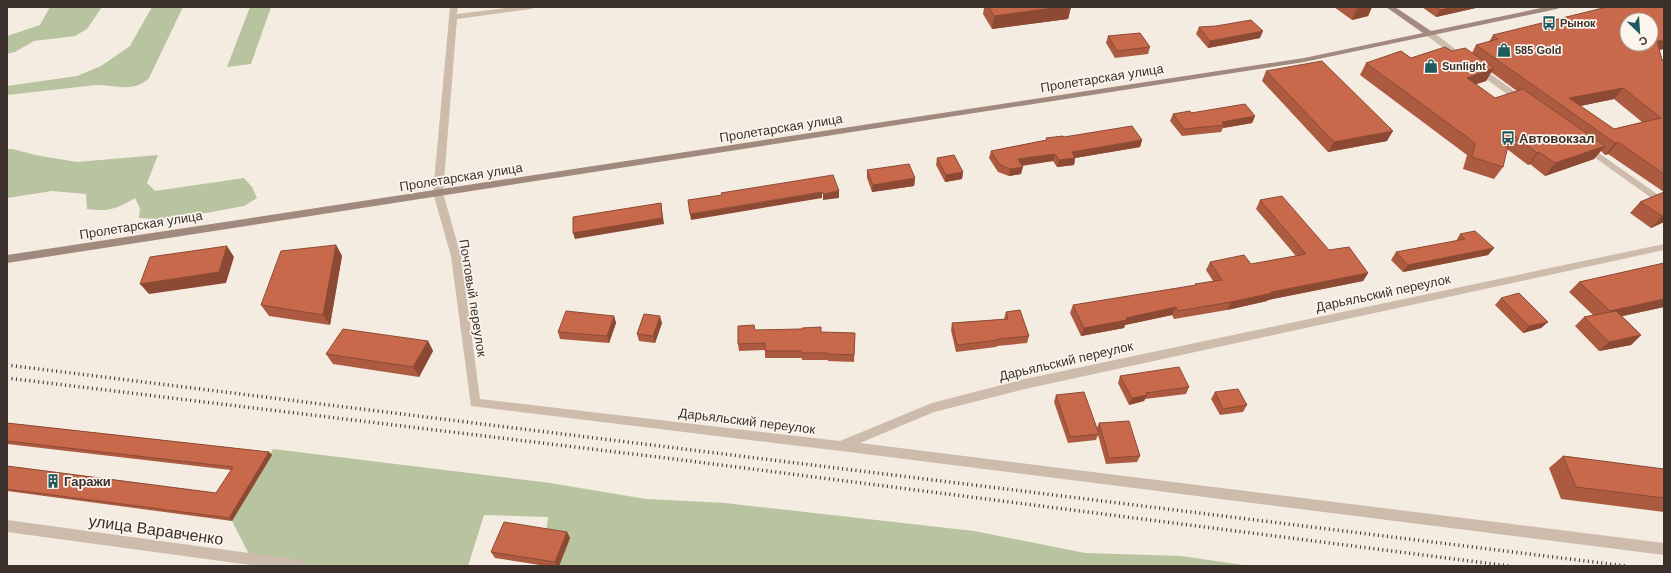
<svg xmlns="http://www.w3.org/2000/svg" width="1671" height="573" viewBox="0 0 1671 573" font-family="Arial,sans-serif">
<style>
.green{fill:#b8c4a0}
.lines{fill:none;stroke-linecap:round;stroke-linejoin:round}
.street{fill:#cdbbac;fill-rule:evenodd}
.secondary{fill:#a18a7d;fill-rule:evenodd}
.rail{stroke:#3b302b;stroke-width:3.5;stroke-dasharray:1 3.5;stroke-linecap:butt}
.wall{fill:#ac5a40;fill-rule:evenodd}
.shaded-wall{fill:#8c4a34}
.building{fill:#c8694b;stroke:#8c4a34;fill-rule:evenodd}
.labels{text-anchor:middle;dominant-baseline:central;stroke-width:3.5;stroke-linejoin:round;paint-order:stroke}
.far-poi-label{font-size:11px;font-weight:bold;fill:#3b302b;stroke:#fbf5ee;text-anchor:start}
.street-label{font-size:13px;fill:#3b302b;stroke:#fbf5ee}
.poi-label{font-size:13px;font-weight:bold;fill:#3b302b;stroke:#fbf5ee;text-anchor:start}
.near-street-label{font-size:16px;fill:#3b302b;stroke:#fbf5ee}
</style>
<rect width="100%" height="100%" fill="#f4ebe1"/>
<path class="green" d="M50,7H102L87,29L75,36L34,41L15,52L7,54V36L40,25Z
M152,7H183L149,78C135,93 114,85 96,85L7,95V86L77,76L101,66L130,46Z
M250,7H271L251,64L227,67Z
M7,149H13L35,155L77,162L158,155L147,183L155,191L244,178L252,187L257,198L244,206L206,213L158,219L139,218L140,208L135,198C117,209 107,212 87,209L86,194L52,191L7,198Z
M273,449L550,483L646,499L725,503L974,531L1085,553L1181,556L1250,566H542L548,517L484,515L468,566H301L252,560L232,521Z"/>
<g class="lines">
<path class="street" d="M450,7H458L457,14L514,7H535L531,9L457,19L443,193L461,256L480,399L840,441L932,403L1025,379L1664,244V250L1025,389L934,412L860,443L1664,543V555L841,451L471,406L451,256L433,193Z
M1427,32H1433L1467,58L1466,60H1460L1427,36Z
M1475,67H1481L1524,98L1525,100L1524,102H1518L1475,71Z
M1586,144L1664,199V207L1583,149L1582,147L1583,145Z
M7,520L301,560L305,562L307,566H257L7,532Z"/>
<path class="secondary" d="M1386,7H1395L1431,31L1546,7H1561L1557,9L1304,62L7,263V255L1304,58L1423,33Z"/>
<path class="rail" d="M7,365L1626,566
M7,378L674,459L1509,566"/>
</g>
<path class="wall" d="M983,7H1071L1068,19L992,29L983,14L984,8Z
M1334,7H1372L1368,16L1352,20Z
M1422,7H1480L1436,17Z
M1199,27L1260,38L1208,48L1196,34Z
M1493,35L1659,50L1662,60L1664,59V222L1651,228L1630,213L1640,202L1664,192L1608,154L1605,155L1601,151L1594,159L1545,176L1530,164L1528,165L1507,149L1503,167L1494,179L1463,169L1467,155L1360,75L1366,63L1411,58L1452,51L1472,53L1476,45L1489,42ZM1491,72L1517,91L1495,98L1476,84L1486,81ZM1614,99L1642,122L1614,129L1580,106Z
M1108,36L1150,47L1148,54L1115,58L1106,43Z
M1266,71L1387,141L1328,152L1262,81Z
M1191,113L1255,116L1252,123L1223,128L1221,132L1182,136L1170,121L1173,114Z
M1064,137L1142,140L1140,147L1075,158L1074,165L1057,167L1053,161L1022,166L1021,174L1009,176L998,172L989,158L991,151L1046,140V138Z
M937,158L963,172L962,179L945,182L936,165Z
M867,170L915,178L914,186L872,192L867,178Z
M1260,200L1329,250L1368,273L1363,281L1268,300L1267,301L1227,310L1174,319L1172,315L1125,325L1124,328L1081,336L1070,313L1073,305L1194,286L1195,284L1213,281L1206,270L1210,262L1251,264L1296,256L1256,209Z
M1460,234L1494,248L1488,255L1403,272L1391,260L1396,252L1456,241Z
M336,245L342,256L330,325L269,316L261,305Z
M1664,263V307L1622,316L1641,335L1631,345L1599,351L1575,326L1584,317L1593,315L1569,292L1579,282Z
M1501,298L1548,322L1541,328L1523,333L1495,305Z
M1006,312L1029,336L1027,343L997,346L996,347L956,352L951,330L952,323L1004,319Z
M614,316L616,323L609,343L560,339L558,332Z
M662,323L655,343L639,341L637,334Z
M754,325L755,330L855,333L854,362L828,361V360H802V358H765V350L739,351L738,344Z
M428,341L433,351L419,377L333,364L326,354Z
M1120,376L1189,387L1186,394L1145,399L1144,401L1129,405L1118,383Z
M1215,392L1247,405L1243,412L1220,415L1211,399Z
M1056,395L1097,428L1099,423L1140,456L1137,462L1106,464L1098,435L1096,440L1068,443L1054,402Z
M7,423L269,452L272,455L232,521L7,491V466L216,493L231,470L7,444Z
M1563,456L1664,469V512L1561,499L1549,468Z
M567,532L570,538L559,566H546L495,558L491,552Z"/>
<path class="shaded-wall" d="M1060,7H1071L1068,19L992,29L994,16Z
M1358,7H1372L1368,16L1352,20Z
M1454,7H1480L1436,17L1440,10Z
M1263,31L1260,38L1208,48L1210,41Z
M1664,40V49L1648,53L1657,41Z
M1494,68L1486,81L1459,90L1467,78Z
M1623,88L1614,99L1566,109L1569,98Z
M1255,116L1252,123L1223,128L1224,125L1222,122Z
M1393,131L1387,141L1328,152L1334,142Z
M1142,140L1140,147L1075,158L1074,165L1057,167L1059,160L1072,152Z
M1618,142L1608,154L1605,155L1615,143Z
M1605,146L1594,159L1545,176L1555,163Z
M1539,152L1530,164L1528,165L1537,153Z
M1055,154L1053,161L1016,166L1018,159Z
M1023,167L1021,174L1009,176L1010,169Z
M963,172L962,179L945,182L946,175Z
M915,178L914,186L872,192L873,185Z
M839,191V198L823,200V194Z
M822,192V198L691,220L690,214Z
M661,203L664,224L575,239L573,233Z
M1664,215V222L1651,228L1662,216Z
M336,245L342,256L330,325L323,315Z
M227,246L234,257L226,283L149,294L140,284Z
M1494,248L1488,255L1403,272L1408,265Z
M1368,273L1363,281L1268,300L1267,301L1227,310L1231,302L1271,292Z
M1664,299V307L1600,321L1610,311Z
M1176,307L1172,315L1125,325L1124,328L1081,336L1084,328L1126,318Z
M614,316L616,323L609,343L607,336Z
M660,316L662,323L655,343L653,336Z
M1548,322L1541,328L1523,333L1529,326Z
M1641,335L1631,345L1599,351L1609,342Z
M428,341L433,351L419,377L413,367Z
M1147,395L1144,401L1129,405L1132,398Z
M269,452L272,455L232,521L229,518Z
M567,532L570,538L559,566H557L555,562Z"/>
<path class="building" d="M989,7H1060L994,16Z
M1436,7H1454L1440,10Z
M1607,7H1664V40L1657,41L1662,60L1664,59V174L1618,142L1615,143L1476,45L1498,39L1493,35ZM1627,20H1651V44H1627ZM1623,88L1661,118L1614,129L1569,98Z
M1251,20L1263,31L1210,41L1199,27L1216,26Z
M1140,33L1150,47L1117,51L1108,36Z
M1445,47L1452,51L1465,48L1494,68L1467,78L1495,98L1523,89L1605,146L1555,163L1539,152L1537,153L1511,133L1503,167L1472,157L1475,143L1366,63L1401,51L1411,58Z
M1322,61L1393,131L1334,142L1266,71Z
M1245,104L1255,116L1222,122L1224,125L1184,129L1173,114L1190,111L1191,113Z
M1132,126L1142,140L1072,152L1075,158L1059,160L1055,154L1018,159L1023,167L1010,169L999,164L991,151L1047,140L1046,138L1063,136L1064,137Z
M954,155L963,172L946,175L937,158Z
M909,164L915,178L873,185L867,170Z
M833,175L839,191L823,194L822,192L690,214L688,200L722,195L721,193Z
M1664,192V215L1662,216L1640,202Z
M1282,196L1329,250L1349,247L1368,273L1271,292L1272,293L1231,302L1178,311L1176,307L1126,318L1127,320L1084,328L1073,305L1196,285L1195,284L1222,280L1210,262L1244,255L1251,264L1306,254L1260,200Z
M661,203L662,218L573,233V217Z
M1475,231L1494,248L1408,265L1396,252L1465,239L1460,234Z
M336,245L323,315L261,305L281,251Z
M227,246L219,272L140,284L150,257Z
M1664,263V299L1610,311L1579,282Z
M1519,293L1548,322L1529,326L1501,298Z
M1020,310L1029,336L998,339V340L957,345L952,323L1008,319L1006,312Z
M566,311L614,316L607,336L558,332Z
M1616,311L1641,335L1609,342L1584,317Z
M644,314L660,316L653,336L637,334Z
M754,325L755,330L802,329V328L821,327V332L855,333L854,355L828,354V353H801V351H765V343L738,344V326Z
M343,329L428,341L413,367L326,354Z
M1179,367L1189,387L1146,393L1147,395L1132,398L1120,376Z
M1238,389L1247,405L1223,409L1215,392Z
M1084,392L1099,434L1070,437L1056,395Z
M1129,421L1140,456L1109,458L1099,423Z
M7,423L269,452L229,518L7,489V466L216,493L233,467L7,441Z
M1563,456L1664,469V498L1576,487Z
M504,522L567,532L555,562L491,552Z"/>
<defs>
<symbol id="bus-bare" viewBox="-9 -9 18 18"><path d="M-5-6H5V4H4V6H2V4H-2V6H-4V4H-5ZM-3.5-4V0h7V-4ZM-3.5 1.2v1.5H-2V1.2ZM2 1.2v1.5H3.5V1.2Z" fill="#1f5a5e" stroke="#fbf5ee" stroke-width="2.5" paint-order="stroke"/></symbol>
<symbol id="shop-bare" viewBox="-9 -9 18 18"><path d="M-5-2.5h2.3a2.7 3.5 0 0 1 5.4 0H5L5.5 6h-11ZM-1.5-2.5h3a1.5 2.3 0 0 0-3 0Z" fill="#1f5a5e" stroke="#fbf5ee" stroke-width="2.5" paint-order="stroke"/></symbol>
<symbol id="building-bare" viewBox="-9 -9 18 18"><path d="M-4-6H4V6H1V3H-1V6H-4ZM-2.5-4.3h1.7v1.8h-1.7ZM.8-4.3h1.7v1.8H.8ZM-2.5-1h1.7V.8h-1.7ZM.8-1h1.7V.8H.8Z" fill="#1f5a5e" stroke="#fbf5ee" stroke-width="2.5" paint-order="stroke"/></symbol>
</defs>
<g fill-rule="evenodd">
<use href="#bus-bare" x="1539" y="13" width="20" height="20"/>
<use href="#shop-bare" x="1494" y="40" width="20" height="20"/>
<use href="#shop-bare" x="1421" y="56" width="20" height="20"/>
<use href="#bus-bare" x="1498" y="128" width="20" height="20"/>
<use href="#building-bare" x="43" y="471" width="20" height="20"/>
</g>
<g class="labels">
<g class="far-poi-label">
<text x="1560" y="23">Рынок</text>
<text x="1515" y="50">585 Gold</text>
<text x="1442" y="66">Sunlight</text>
</g>
<g class="street-label">
<text transform="translate(1102 78) rotate(-9)">Пролетарская улица</text>
<text transform="translate(781 128) rotate(-9)">Пролетарская улица</text>
<text transform="translate(461 177) rotate(-9)">Пролетарская улица</text>
<text transform="translate(141 225) rotate(-9)">Пролетарская улица</text>
<text transform="translate(1383 293) rotate(-12)">Дарьяльский переулок</text>
<text transform="translate(473 298) rotate(81)">Почтовый переулок</text>
<text transform="translate(1066 361) rotate(-13)">Дарьяльский переулок</text>
<text transform="translate(747 421) rotate(7)">Дарьяльский переулок</text>
</g>
<g class="poi-label">
<text x="1519" y="138">Автовокзал</text>
<text x="64" y="481">Гаражи</text>
</g>
<g class="near-street-label">
<text transform="translate(156 530) rotate(8)">улица Варавченко</text>
</g>
</g>
<rect width="1671" height="573" fill="none" stroke="#3b302b" stroke-width="16"/>
<g transform="translate(1639 32) rotate(155)"><circle r="19" fill="#fbf5ee" stroke="#aea6a0"/>
<path d="M0-3L7 15L0 10L-7 15Z" fill="#1f5a5e"/>
<text y="-6" font-size="11" font-weight="bold" text-anchor="middle" fill="#3b302b">С</text>
</g>
</svg>
